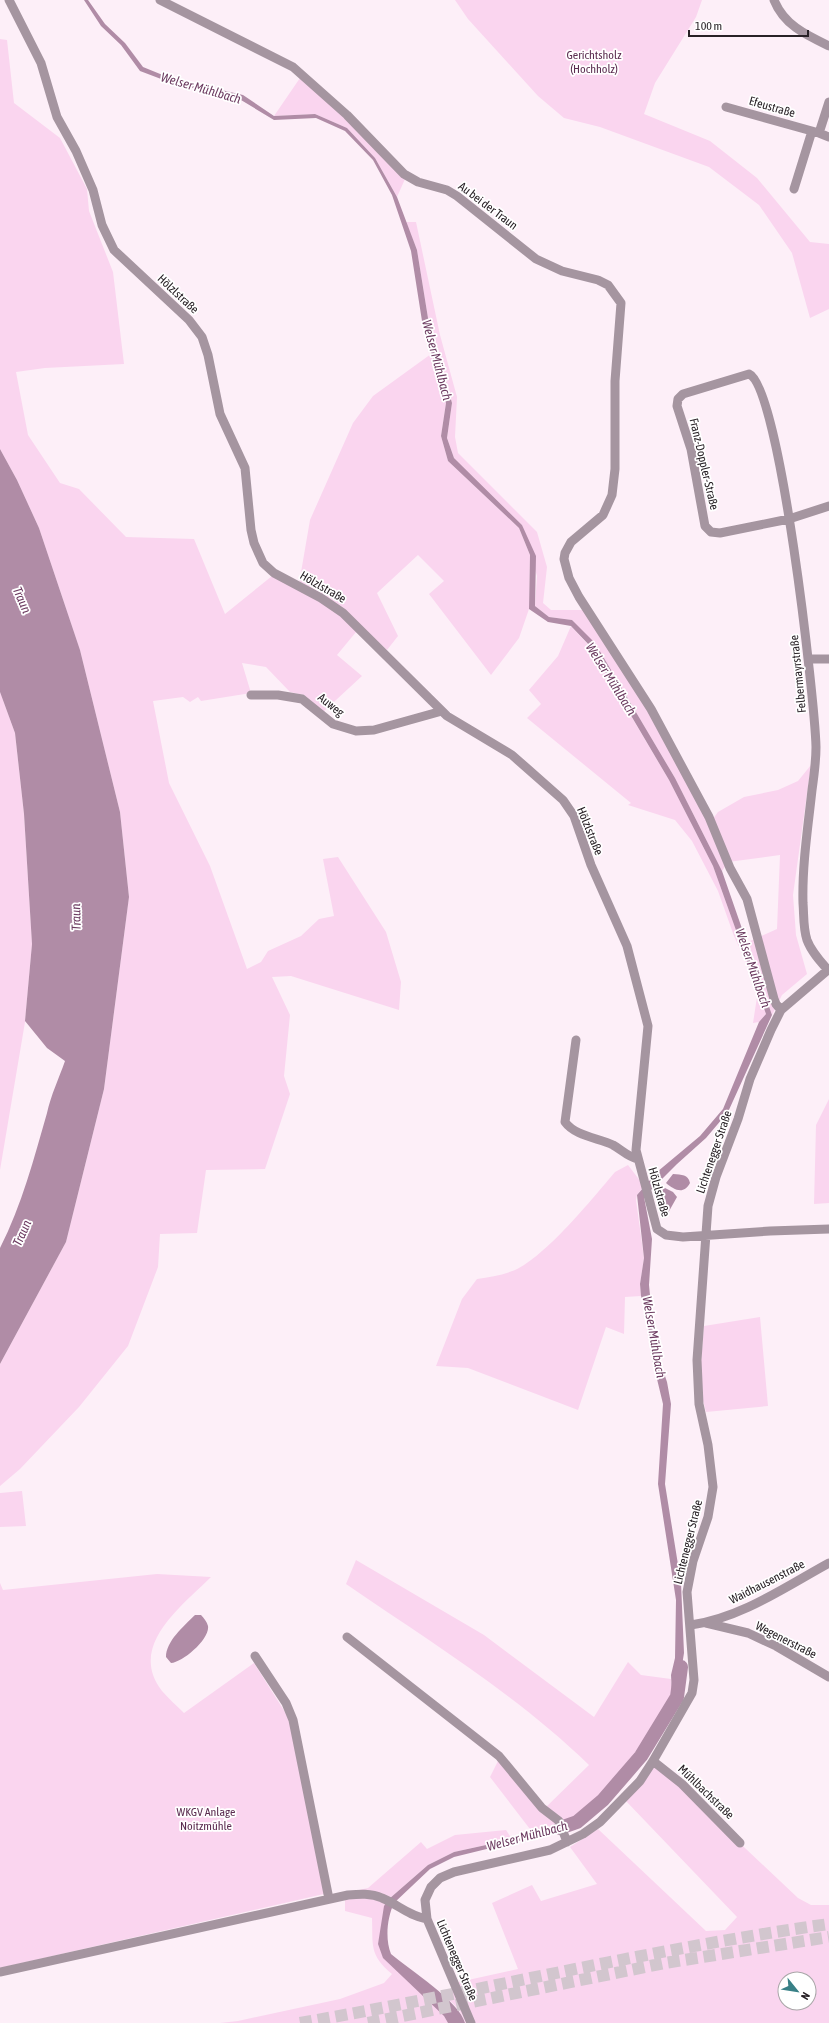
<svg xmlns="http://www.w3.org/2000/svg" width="829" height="2023" viewBox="0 0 829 2023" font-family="'Asap Condensed',sans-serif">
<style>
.green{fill:#fad5ef;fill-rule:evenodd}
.water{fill:#b08ca6}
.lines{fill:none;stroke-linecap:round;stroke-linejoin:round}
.river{stroke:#b08ca6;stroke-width:14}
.highway-tunnel{stroke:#d2c6ce;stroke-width:12;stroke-dasharray:12 6;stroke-linecap:butt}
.minor{stroke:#a595a0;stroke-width:9}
.labels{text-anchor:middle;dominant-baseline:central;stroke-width:3.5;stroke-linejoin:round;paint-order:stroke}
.park-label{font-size:12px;fill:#5b2c50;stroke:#fff}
.street-label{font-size:12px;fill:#282126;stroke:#fff}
.water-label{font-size:13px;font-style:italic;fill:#6c3b60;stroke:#fff}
</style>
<rect width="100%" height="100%" fill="#fdeff8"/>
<path class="green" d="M455,0H702L696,17L655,83L644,114L710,141L757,178L810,242L829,244V309L810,318L792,253L759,205L709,167L600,127L564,118L538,96L468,19Z
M0,39L7,40L14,103L60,138L87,189L89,211L113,272L124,364L45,368L16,372L28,435L60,483L79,489L126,537L194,539L225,614L272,576L299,584L310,520L353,423L373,396L431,354L446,403L441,436L448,461L519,528L530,555L529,609L519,638L491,675L429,594L444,581L418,555L377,593L398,636L387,650L361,626L337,655L362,676L323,712L304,695L290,692L266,667L242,663L251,693L201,701L198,697L190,702L183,697L153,701L169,783L210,866L247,969L261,962L268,951L301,936L319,919L334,916L323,859L338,857L386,932L401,982L399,1010L291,976L272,977L290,1015L284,1076L290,1094L265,1169L206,1170L197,1233L160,1234L158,1267L128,1346L79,1407L20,1469L0,1486V1364L66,1242L104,1089L129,897L120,812L80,650L39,528L17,480L0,449Z
M300,78L341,114L405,179L397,197L375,158L347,128L315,114L274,116Z
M406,222H416L440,335L457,397L455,437L458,453L537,532L547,567L543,603L551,610H584L644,704L709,824L718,812L744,797L778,790L798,781L811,765L793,895L796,935L807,974L782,995L772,1015L748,942L777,929L780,855L728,862L722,871L675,778L624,692L572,620L549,617L535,606L537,576L522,525L454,458L447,438L452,403L428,318L417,250Z
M571,626L590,647L669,780L713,866L766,1014L759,1022L753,1023L757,997L746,962L734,936L718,891L692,841L675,820L628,805L631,803L527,718L541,704L529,690L558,656Z
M0,692L15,733L24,814L32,944L25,1022L0,1170Z
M829,1099V1203L814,1204L816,1125Z
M628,1165L644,1186L637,1195L636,1200L644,1258L640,1284L641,1296L625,1297L624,1334L606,1327L578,1410L468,1368L436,1366L462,1299L477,1279C490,1277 503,1275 515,1270C545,1257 593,1198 615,1172Z
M760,1317L768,1406L706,1412L699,1385L704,1326Z
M22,1491L26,1526L0,1527V1493Z
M356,1560L484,1635L594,1717L628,1662L641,1675L671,1679L672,1694L639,1753L602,1796L577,1818L533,1833L490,1777L500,1757L543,1810L589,1765C517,1695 429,1641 346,1584Z
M157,1574L211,1577C182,1606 127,1646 162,1691C169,1699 177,1706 184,1713L254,1663L290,1720L324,1894L0,1968V1583L3,1590Z
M655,1763L798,1898L811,1905H829V2023H465C462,2011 453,2003 444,1996L459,1982L518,1969L492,1903L532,1885L541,1901L597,1884L570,1847L598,1829L706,1931L725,1930L737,1917L625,1800ZM785,1979H809V2003H785Z
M506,1830L512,1839L454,1852L428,1865L389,1899L378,1944L444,2016L448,2023H220L238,2021L340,1999L384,1983L392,1974C369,1955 373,1945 372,1918L345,1911V1893L368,1888L421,1842L427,1849L455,1835Z"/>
<path class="water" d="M84,0H88L105,24L125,43L143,67L170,78L243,95L274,116L315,114L347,128L375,158L397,197L417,250L428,318L452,403L447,438L454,458L522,525L536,556L535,606L549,617L572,620L595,643L675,778L722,871L772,1015L728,1112L706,1138L677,1164L644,1197L652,1239L649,1285L652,1316L657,1352L667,1382L671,1404L665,1484L681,1583L684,1653L677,1697L641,1756L603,1800L577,1822L560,1831L454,1857L430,1869L394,1903C387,1918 385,1939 391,1954C409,1969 460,2002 465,2023H448L444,2016L383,1958L378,1944L384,1906L389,1899L428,1865L454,1852L513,1839L577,1818L602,1796L639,1753L672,1694L671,1675L675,1658L676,1600L658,1484L663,1404L651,1354L647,1314L641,1296L640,1284L644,1258L637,1195L657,1172L700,1136L723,1109L759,1022L766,1014L713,866L669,780L590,646L571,626L548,622L529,609L530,555L519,528L448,461L441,436L446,403L422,321L411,251L392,195L373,160L345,131L316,118L274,120L241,100L169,82L140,71L121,45L101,26Z
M0,449L17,480L39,528L80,650L120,812L129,897L104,1089L66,1242L0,1364V1248C22,1205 34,1158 47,1113C51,1095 59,1078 65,1061L47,1048L25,1021L32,944L24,814L15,733L0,692Z
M673,1174C682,1175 688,1174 690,1183C684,1195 674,1190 666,1183Z
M665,1188L673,1192L677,1197L668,1213L662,1214L656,1197L658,1193Z
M195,1615H201C204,1618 207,1622 208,1626C210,1639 183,1662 171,1663L166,1657C166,1641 184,1626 195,1615Z"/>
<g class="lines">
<path class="river" d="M560,1828L577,1822L603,1800L641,1756L677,1697L681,1667"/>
<path class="highway-tunnel" d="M300,2023C477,1992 651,1949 829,1924
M368,2023L665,1963L829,1937"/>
<path class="minor" d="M9,0L41,63L57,117L76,151L93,190L102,225L114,250L189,320L202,337L208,355L220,414L245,468L251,530L254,543L263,563L274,573L321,598L343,613L447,716L512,755L563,800L574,816L591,865L627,946L648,1026L636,1150L657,1229L666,1235L683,1237L770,1231L829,1229
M160,0L293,67L347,115L404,174L418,182L447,190L457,196L536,259L562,271L598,280L608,285L621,303L615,381V469L612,495L603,515L571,542L565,553L564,559L569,578L579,597L651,709L709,817L730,868L747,899L774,999L776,1004L781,1010
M774,0C784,25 806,35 829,46
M829,102L819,133L829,137
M726,107L819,133
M794,189L812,131
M809,659H829
M251,695H278L302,699L333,724L356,731L374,730L442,711
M828,970C820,961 811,951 807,940C803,928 804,915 803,903C802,865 808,827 812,790C814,776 816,761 816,747C815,702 780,386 749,374L683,394L678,399L677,406L691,449L705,526L711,532L720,533L789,519L829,506
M576,1040L565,1122C575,1136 598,1138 613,1145C622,1150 628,1157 638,1159
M706,1623L748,1633L776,1646L829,1677
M691,1625C741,1618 785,1587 829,1563
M347,1637L499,1756L542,1808L559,1821L567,1842
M255,1656L286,1703L293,1720L329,1899
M653,1761L682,1784L740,1843
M0,1972L348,1895C359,1894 371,1893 382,1898C399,1905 407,1915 427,1919
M471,2023L427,1919L425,1900L431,1887L440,1878L454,1872L550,1850L583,1834L600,1822L640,1781L653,1761L692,1693L694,1680L687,1592L693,1561L708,1517L713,1487L708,1445L699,1404L697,1360L708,1206L716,1177L738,1119L750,1079L771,1030L781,1010L829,969"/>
</g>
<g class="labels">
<g class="park-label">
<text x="594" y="55">Gerichtsholz<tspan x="594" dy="14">(Hochholz)</tspan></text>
<text x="206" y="1812">WKGV Anlage<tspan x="206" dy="14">Noitzmühle</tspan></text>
</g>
<g class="street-label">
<text transform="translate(772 107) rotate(16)">Efeustraße</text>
<text transform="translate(488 206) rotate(37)">Au bei der Traun</text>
<text transform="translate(178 294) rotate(43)">Hölzlstraße</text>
<text transform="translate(704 464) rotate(77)">Franz-Doppler-Straße</text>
<text transform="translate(323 587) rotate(30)">Hölzlstraße</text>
<text transform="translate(798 674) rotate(-96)">Felbermayrstraße</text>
<text transform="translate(331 705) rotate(38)">Auweg</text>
<text transform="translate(590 831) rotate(68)">Hölzlstraße</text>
<text transform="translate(714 1152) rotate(-71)">Lichtenegger Straße</text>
<text transform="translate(659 1192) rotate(74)">Hölzlstraße</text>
<text transform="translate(688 1542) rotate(-76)">Lichtenegger Straße</text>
<text transform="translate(767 1582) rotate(-27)">Waidhausenstraße</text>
<text transform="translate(786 1640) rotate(27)">Wegenerstraße</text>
<text transform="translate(706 1792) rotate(44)">Mühlbachstraße</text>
<text transform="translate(457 1960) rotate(67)">Lichtenegger Straße</text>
</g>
<g class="water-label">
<text transform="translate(201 88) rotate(16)">Welser Mühlbach</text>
<text transform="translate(437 360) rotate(75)">Welser Mühlbach</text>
<text transform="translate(22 600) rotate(67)">Traun</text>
<text transform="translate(611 679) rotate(58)">Welser Mühlbach</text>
<text transform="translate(76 917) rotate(-91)">Traun</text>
<text transform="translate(753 968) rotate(71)">Welser Mühlbach</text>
<text transform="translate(22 1233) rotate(-66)">Traun</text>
<text transform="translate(654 1337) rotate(80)">Welser Mühlbach</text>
<text transform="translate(527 1836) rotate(-15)">Welser Mühlbach</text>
</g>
</g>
<g transform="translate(797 1991) rotate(120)"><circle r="19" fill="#ffffff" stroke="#a9a6a8"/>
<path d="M0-3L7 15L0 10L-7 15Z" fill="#388086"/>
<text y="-6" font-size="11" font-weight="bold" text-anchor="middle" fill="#282126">N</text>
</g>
<path d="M689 30v6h119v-6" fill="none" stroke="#282126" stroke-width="2"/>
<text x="695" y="30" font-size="12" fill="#282126" stroke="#ffffff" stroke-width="3" paint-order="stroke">100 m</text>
</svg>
